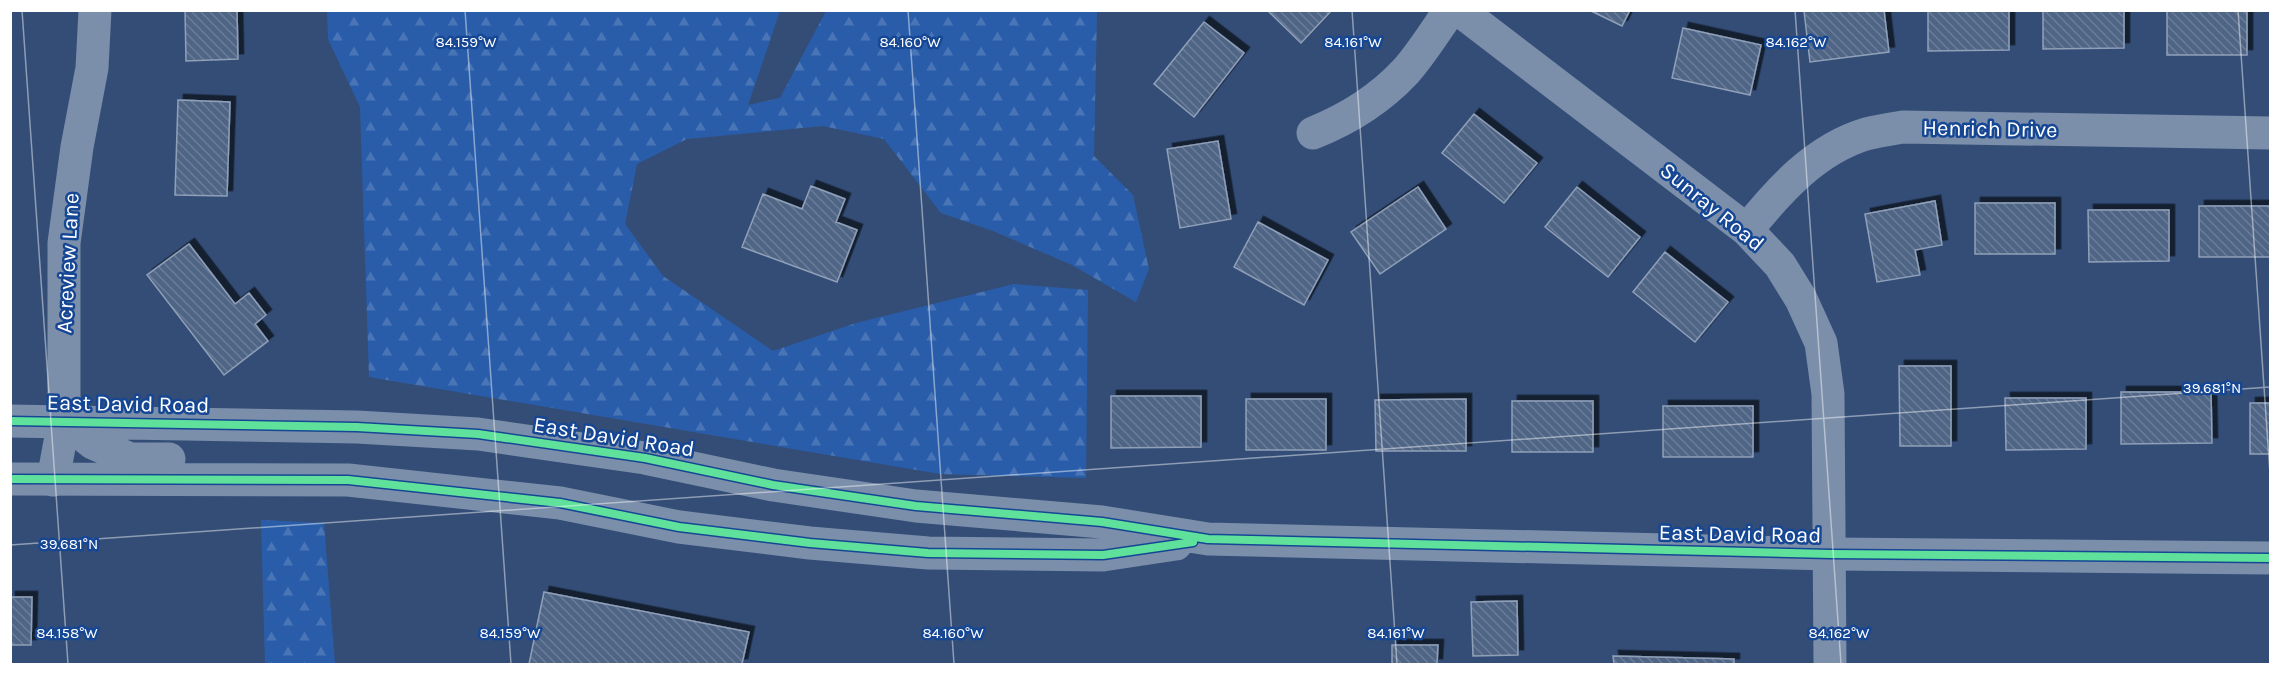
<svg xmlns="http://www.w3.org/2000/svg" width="2281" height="675" viewBox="0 0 2281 675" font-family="Karla,sans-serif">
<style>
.forest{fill:url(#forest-firs)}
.building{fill:url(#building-back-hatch);stroke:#90a0b8;stroke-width:1.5;filter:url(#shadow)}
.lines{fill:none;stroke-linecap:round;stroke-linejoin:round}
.minor{stroke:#7b8eaa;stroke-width:33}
.tertiary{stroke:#7b8eaa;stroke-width:33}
.cycleway-casing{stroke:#164794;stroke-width:11}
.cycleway{stroke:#60e19b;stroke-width:8}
.ticks{fill:none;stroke:#fff;stroke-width:1.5;stroke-opacity:0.45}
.labels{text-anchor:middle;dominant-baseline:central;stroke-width:5;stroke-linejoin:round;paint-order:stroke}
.street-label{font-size:22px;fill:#fff;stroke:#164794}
.ticks-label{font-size:15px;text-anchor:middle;fill:#fff;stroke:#164794;stroke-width:5;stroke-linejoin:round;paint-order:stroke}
</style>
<defs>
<pattern id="forest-firs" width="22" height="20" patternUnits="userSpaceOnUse" patternTransform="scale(1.5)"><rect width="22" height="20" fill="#295daa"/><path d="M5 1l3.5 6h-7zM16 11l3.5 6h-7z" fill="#4975b7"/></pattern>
<pattern id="building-back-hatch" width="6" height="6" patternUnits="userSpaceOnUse" patternTransform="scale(1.5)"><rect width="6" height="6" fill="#506586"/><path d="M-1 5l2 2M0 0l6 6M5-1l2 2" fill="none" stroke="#6a7c98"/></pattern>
<filter id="shadow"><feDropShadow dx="5.5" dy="-5.5" stdDeviation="0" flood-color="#0009"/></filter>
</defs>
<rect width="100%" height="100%" fill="#334d77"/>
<path class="forest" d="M327,11H780L748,105L780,98L826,11H1097L1094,156L1133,195L1149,269L1136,302L1072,265L993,231L941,213L884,139L823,126L687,139L637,164L625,224L663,276L773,351L856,323L1014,284L1088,290L1086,478L940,474L369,377L360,107L328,39Z
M261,520L324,523L335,664H265Z"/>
<path class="building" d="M185,10H237L238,59L186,61Z
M1267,10H1332L1301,43Z
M1589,10H1630L1622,26Z
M1884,10L1889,52L1810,62L1804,11Z
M1928,10H2009V50L1928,51Z
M2043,10H2124V48L2043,49Z
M2167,10H2247V55H2167Z
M1204,22L1244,53L1194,117L1154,84Z
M1683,28L1761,45L1750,95L1672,78Z
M178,100L230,102L227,196L175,195Z
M1474,114L1537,163L1504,203L1442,153Z
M1218,141L1231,219L1180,228L1167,149Z
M811,186L845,199L836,222L857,230L837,282L742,247L763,194L802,209Z
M1418,187L1446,229L1380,274L1351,232Z
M1577,187L1640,237L1608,277L1545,227Z
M1935,201L1942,245L1915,250L1920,275L1877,282L1865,214Z
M1975,203H2055V254H1975Z
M2199,206H2270V257H2199Z
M2088,210H2169V261L2089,262Z
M1258,222L1328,260L1304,305L1234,267Z
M189,244L235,304L249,293L266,315L255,324L268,341L224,375L147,275Z
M1665,252L1728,302L1695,342L1633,292Z
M1899,366H1951V446H1900Z
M2121,392H2211L2212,443L2121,444Z
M1111,396H1201V447L1111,448Z
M2005,398H2086V449L2006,450Z
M1246,399H1326V450H1246Z
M1466,399V451H1376L1375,400Z
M1512,401H1593V452H1512Z
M2250,403H2270V454H2250Z
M1663,406H1753V457H1663Z
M544,592L749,632L742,664H529Z
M10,597H32L31,645H10Z
M1517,601L1518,655L1473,656L1471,602Z
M1392,645H1438L1437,664H1392Z
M1613,656L1734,659V664H1614Z"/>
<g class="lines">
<path class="minor" d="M1459,10L1747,230L1780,265L1801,299L1821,343L1828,394L1830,664
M1313,133C1348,119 1380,99 1406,71C1422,53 1436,30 1450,10
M1747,230C1779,190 1816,149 1866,134C1878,131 1891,129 1903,127L2270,133
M53,480L64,420V243L77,147L92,68L95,10"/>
<path class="tertiary" d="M64,420L93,443L130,459H169
M10,421L357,427L478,434L645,458L773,485L916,506L1102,522L1208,539L1831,554L2270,558
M10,479L348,480L560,503L679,527L810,543L928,553L1103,555L1176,544"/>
<defs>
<path id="cycleway" d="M10,421L357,427L478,434L645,458L773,485L916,506L1102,522L1208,539L1831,554L2270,558
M10,479L348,480L560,503L679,527L810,543L928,553L1103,555L1193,542"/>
</defs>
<use href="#cycleway" class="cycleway-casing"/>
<use href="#cycleway" class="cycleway"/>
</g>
<path class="ticks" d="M22,10L68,664M465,10L511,664M908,10L954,664M1352,10L1397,664M1795,10L1841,664M2238,10L2270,474M10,545L2270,387"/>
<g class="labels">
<g class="street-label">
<text transform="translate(1990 129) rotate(1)">Henrich Drive</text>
<text transform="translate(1712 207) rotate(39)">Sunray Road</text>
<text transform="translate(68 263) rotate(-87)">Acreview Lane</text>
<text transform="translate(128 404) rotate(1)">East David Road</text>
<text transform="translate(614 437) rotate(9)">East David Road</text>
<text transform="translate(1740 534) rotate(1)">East David Road</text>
</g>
</g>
<g class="ticks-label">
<text x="466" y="47">84.159°W</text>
<text x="910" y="47">84.160°W</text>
<text x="1353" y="47">84.161°W</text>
<text x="1796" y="47">84.162°W</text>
<text x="2212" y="393">39.681°N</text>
<text x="69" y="549">39.681°N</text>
<text x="67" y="638">84.158°W</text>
<text x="510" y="638">84.159°W</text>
<text x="953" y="638">84.160°W</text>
<text x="1396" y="638">84.161°W</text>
<text x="1839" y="638">84.162°W</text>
</g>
<rect width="2281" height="675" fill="none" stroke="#ffffff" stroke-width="24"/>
</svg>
